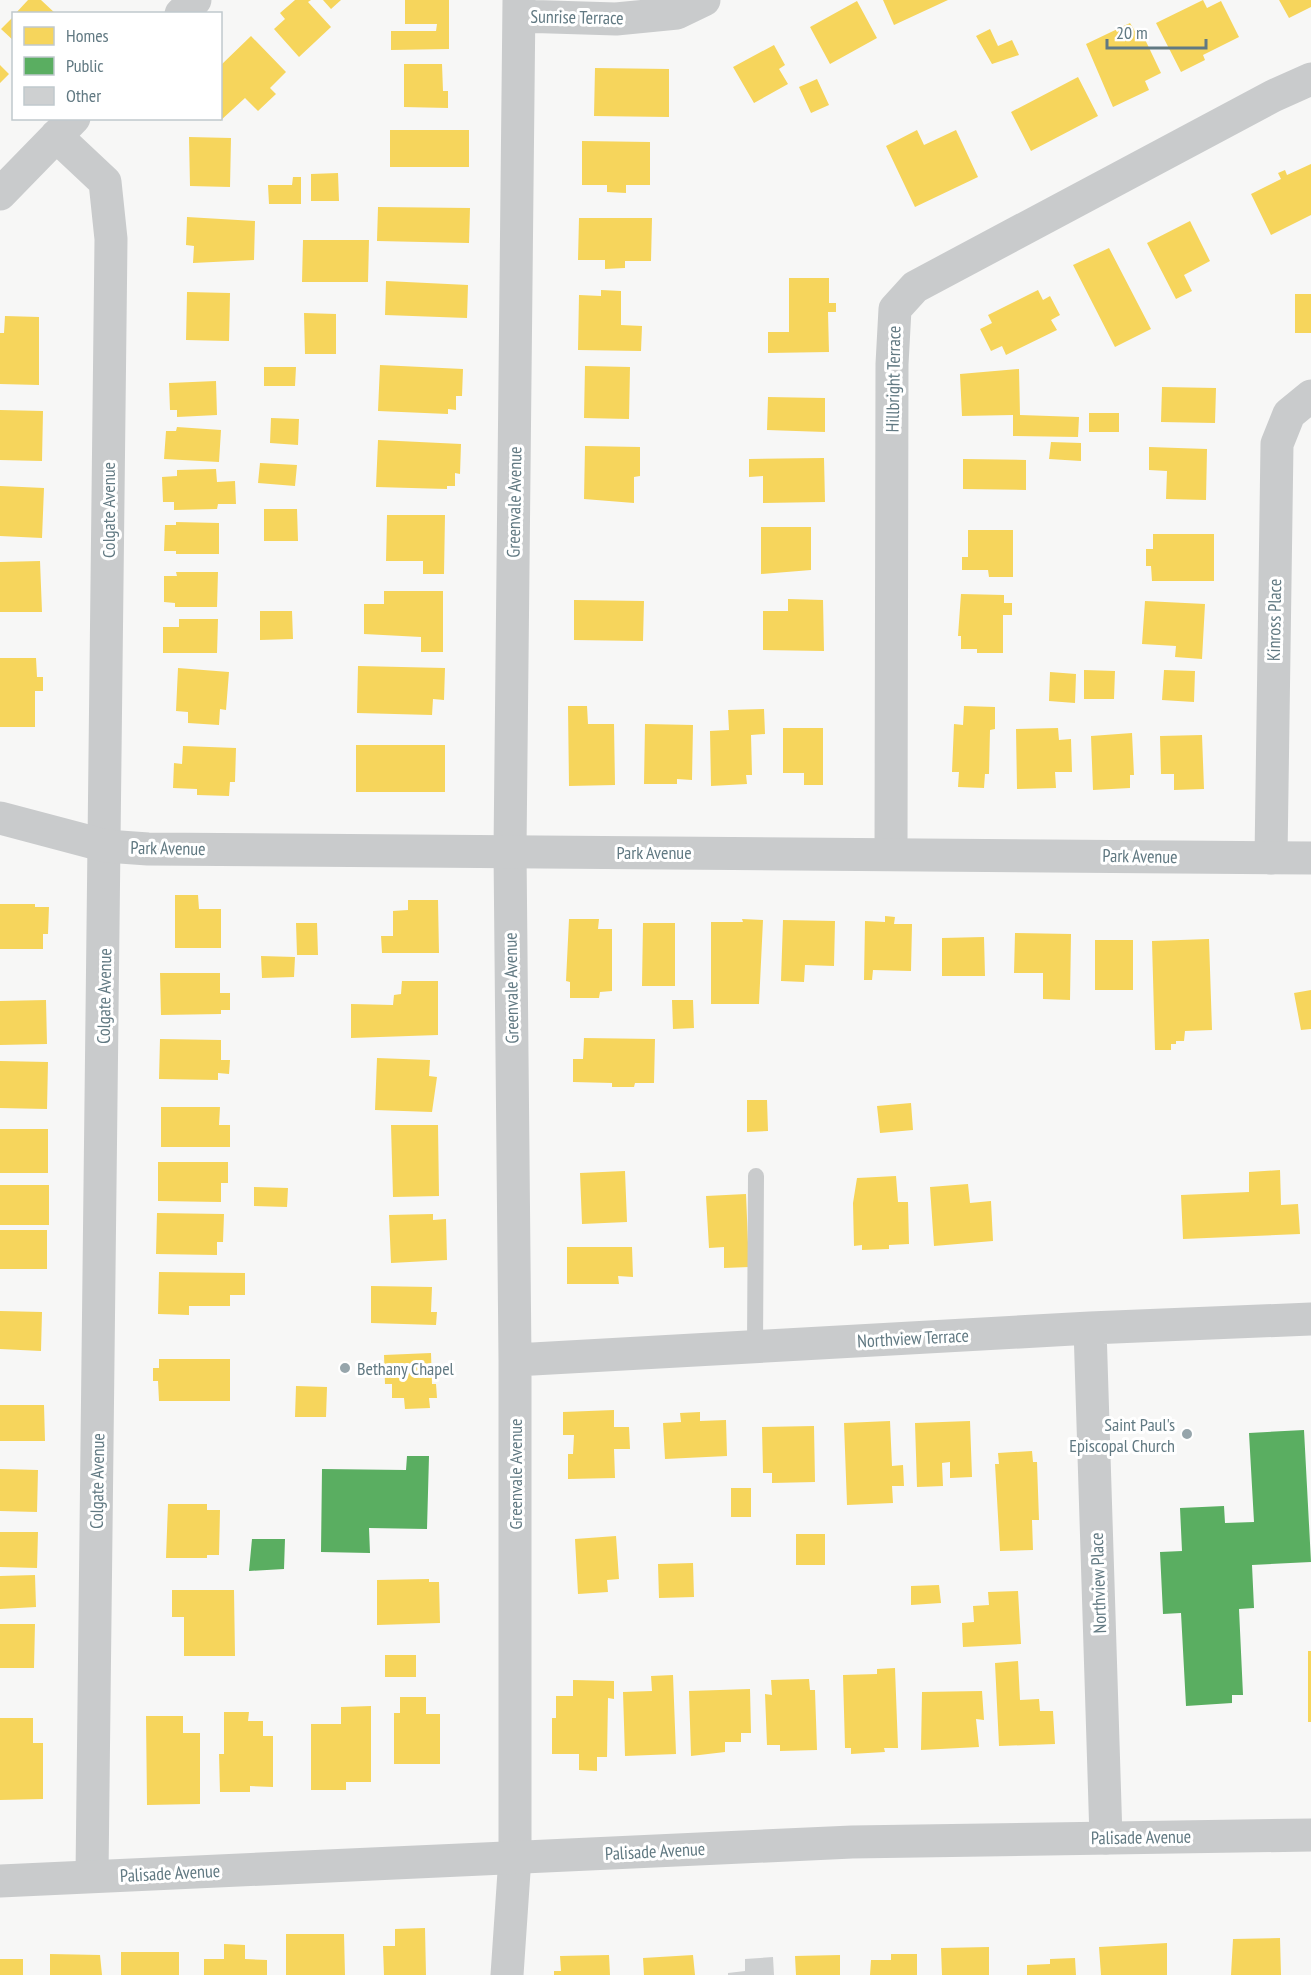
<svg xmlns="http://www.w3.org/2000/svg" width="1311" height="1975" viewBox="0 0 1311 1975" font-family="'PT Sans Narrow',sans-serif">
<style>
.homes{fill:#f6d55c}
.public{fill:#5aae61}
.building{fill:#ced0d1}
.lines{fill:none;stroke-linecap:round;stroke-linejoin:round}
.service{stroke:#c9cbcc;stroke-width:16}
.minor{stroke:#c9cbcc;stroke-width:33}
.tertiary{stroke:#c9cbcc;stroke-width:33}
.poi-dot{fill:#96a5ab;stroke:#fff;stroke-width:2}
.labels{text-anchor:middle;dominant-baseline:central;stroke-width:6;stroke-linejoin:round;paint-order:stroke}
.street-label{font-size:18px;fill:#617982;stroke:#fff}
.poi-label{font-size:18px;fill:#617982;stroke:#fff;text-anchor:start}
</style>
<rect width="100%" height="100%" fill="#f7f7f6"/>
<path class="homes" d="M28,0H41L56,14H15Z
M295,0H311L308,2L331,27L299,57L274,29L285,19L280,13Z
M323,0H341L331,9Z
M405,0H449V49L391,50V31H436L437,24H405Z
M883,0H948L894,25Z
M1203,0L1207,8L1221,1L1239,37L1203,55L1205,60L1181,72L1156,23Z
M1279,0H1311V7L1289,18Z
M857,1L877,38L830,64L810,27Z
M14,16V41L1,29Z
M1130,23L1136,33L1141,31L1161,73L1145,81L1149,90L1113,107L1086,44Z
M990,29L998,46L1012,40L1019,55L992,64L976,36Z
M251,36L286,72L270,88L276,94L258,111L245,98L220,121V66Z
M774,45L785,65L779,69L788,84L754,103L733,67Z
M404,64H442L443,91H448V108L404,107Z
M0,65L9,74L0,83Z
M595,68L669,69V117L594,116Z
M1078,77L1098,116L1031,151L1011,112Z
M817,79L829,105L811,113L799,87Z
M390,130H469V167H390Z
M917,130L924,145L956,130L978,177L915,207L886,146Z
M189,137L231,138L230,187L190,186Z
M582,141L650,142V185H626V193L607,192V185H582Z
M1311,164V215L1271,235L1251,194L1281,179L1278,173L1285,170L1287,175Z
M338,173L339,201H311V174Z
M293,177H301V204H269L268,185H292Z
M378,207L470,208L469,243L377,241Z
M187,217L255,221L254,260L193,263L194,246L186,245Z
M579,218H652L651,261H625V268L605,269V260H578Z
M1190,221L1210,261L1184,275L1192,291L1176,299L1147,243Z
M303,240H369L368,282H302Z
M1109,248L1151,329L1115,347L1073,265Z
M789,278H829V303H836V312H828L829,352L768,353V332H789Z
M386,281L468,285L467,318L385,315Z
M601,290L621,291V325L642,326L641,351L578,350L579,295L601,296Z
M1038,290L1043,300L1050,296L1060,315L1051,320L1057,330L1006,355L1002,346L991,351L980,329L992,323L988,315Z
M187,292L230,293L229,341L186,340Z
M1295,294H1311V333H1295Z
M304,313L336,314V354H305Z
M5,316L39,317V385L0,384V333H4Z
M380,365L463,369L462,396H456V410L448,409V414L378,411Z
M585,366L630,367L629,419L584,418Z
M264,367H296L295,386H264Z
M1019,369L1020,415L1079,417L1078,437L1013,436V415L962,416L960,374Z
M216,381L217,415L177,417V410H170L169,383Z
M1162,387L1216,388L1215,423L1161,422Z
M768,397L825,398V432L767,430Z
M0,410L43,411L42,461L0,460Z
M1089,413H1119V432H1089Z
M271,418L299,419L298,445L270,443Z
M177,427L221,430L219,462L164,459L166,431H176Z
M378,440L461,444L460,474L455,473V486H447V489L376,487Z
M1051,442L1081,443V461L1049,459Z
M585,446L640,447V476L634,477V503L584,499Z
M1149,447L1207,449L1206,500L1166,499L1167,471L1149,470Z
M824,458L825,502L763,503V476L749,477V459Z
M963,459L1026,460V490L963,489Z
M260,463L297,465L295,486L258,483Z
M216,469L217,482L235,481L236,504H218L217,509L174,510V502H163L162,477L177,476V470Z
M0,486L44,488L42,538L0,536Z
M264,509H297L298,541H264Z
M387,515H445L444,574H423V561H386Z
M176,522L219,523V554H176V551H164L165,525H176Z
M761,527H811V570L761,574Z
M968,530H1013V577H989L988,570H962V557H968Z
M1153,534H1214V581H1152L1151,566H1146V549H1153Z
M40,561L42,612H0V562Z
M176,572H218L217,607H175V603L164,602V576H177Z
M384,591H443V652H421V637L364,634V604H384Z
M961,594L1004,595V603H1012V615H1003V653H977V649H961V636H958Z
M788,599L823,600L824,651L763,650V611H788Z
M574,600L644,601L643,641L574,640Z
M1145,601L1205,604L1202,659L1175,657L1176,646L1142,644Z
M260,611H292L293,639L260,640Z
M179,619H218L217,653H163V627H179Z
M0,658H36L37,677H43V691H35V727H0Z
M358,666L445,668L444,700L433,699L432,715L357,713Z
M178,668L229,672L226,710L220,709L219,725L188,723V712L176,711Z
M1084,670L1115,671L1114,699H1084Z
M1164,670L1195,671L1194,702L1162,700Z
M1050,672L1076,674L1075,703L1049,701Z
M568,706H587L588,724H614L615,785L569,786Z
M964,706L995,707V729L990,730L989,774H985L984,788L958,787L959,772H952L954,724L963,725Z
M764,709L765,734L751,735L752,775H746L747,784L711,786L710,731L729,730L728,710Z
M645,724L693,725L692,780L677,779V784H644Z
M783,728H823V785H804V773H783Z
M1058,728L1059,740L1071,739L1072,772H1055L1056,788L1017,789L1016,729Z
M1132,733L1134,775H1130V788L1093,790L1091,736Z
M1202,735L1204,789L1174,790V774H1161L1160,736Z
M356,745H445V792H356Z
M183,746L236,748L235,782H230L229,796L197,795V789L173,788L174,763L182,764Z
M175,895H198L199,909H221V948H175Z
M408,900H438L439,953H382L381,936H393V911L408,910Z
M0,904H35V907H49L48,934H43V949H0Z
M885,916L895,917L894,924H912L911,971L873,970L872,980H864L865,921L885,922Z
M569,919H599L598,929H612V991L600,992L599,998H570V982L566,981Z
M742,919L763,920L759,1004H711V922H743Z
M783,920L835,921L834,966L805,965L804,982L781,981Z
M296,923H317L318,955H297Z
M643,923H675V986H642Z
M1015,933L1071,934L1070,1000L1043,999V973H1014Z
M984,937L985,976H942V938Z
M1209,939L1212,1030L1185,1031L1184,1041H1176V1044H1171V1050H1155L1152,941Z
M1095,940H1133V990H1095Z
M261,956L295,957L294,977L262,978Z
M160,973H220V993H230V1010H221V1014L161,1015Z
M402,981H438V1035L351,1038V1004L393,1005L394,995L401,994Z
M1311,990V1029L1301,1030L1294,993Z
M46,1000L47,1044L0,1045V1001Z
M672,1000H693L694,1028L673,1029Z
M584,1038L655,1039L654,1083H635L634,1087H612V1083L573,1082V1059H583Z
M160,1039L221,1040V1060H230L229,1074L218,1073V1080L159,1079Z
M377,1058L430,1060L429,1076L437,1077L432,1112L375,1110Z
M0,1061L48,1062L47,1109L0,1108Z
M747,1100H767L768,1131L747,1132Z
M911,1103L913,1130L880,1133L877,1106Z
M161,1107H220L219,1125H230V1147H161Z
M391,1125H438L439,1196L393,1197Z
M0,1129H48V1173H0Z
M158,1162H228V1183H221V1202L158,1201Z
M1280,1170L1281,1205L1298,1204L1300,1234L1183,1239L1181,1195L1249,1192V1172Z
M625,1171L627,1222L582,1224L580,1173Z
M896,1176L898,1202H908L909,1244L889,1245V1249L862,1250V1245L854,1246L853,1203L857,1178Z
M968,1184L970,1203L991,1201L993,1241L934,1246L930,1187Z
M0,1185H49V1225H0Z
M254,1187L288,1188L287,1207L254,1206Z
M746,1194L749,1267L724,1268V1247L709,1248L706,1196Z
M157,1213L224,1214L223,1242H217V1255L156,1254Z
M433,1214V1220L446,1219L447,1260L391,1263L389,1215Z
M0,1230H47V1269H0Z
M567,1247H632L633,1277L618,1276L619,1284H567Z
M159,1272L245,1273V1295H230V1306H189V1315L158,1314Z
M371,1286L432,1287L431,1312H437L436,1325L371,1323Z
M0,1311L42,1312L41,1351L0,1349Z
M431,1353L432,1384H436L437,1398H429L430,1408L405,1409L404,1398H392V1384H385L384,1355Z
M159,1359H230V1401H159L158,1381H153V1368H159Z
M296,1386L327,1387L326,1417H295Z
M0,1405H44L45,1441H0Z
M614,1410V1427H629L630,1449H614L615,1478L568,1479V1454H573L574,1435H563V1412Z
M700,1412V1421L726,1420L727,1456L665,1459L663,1423L681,1422L680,1413Z
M890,1421L892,1466L903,1465L904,1486H892L893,1503L847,1505L844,1423Z
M970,1421L972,1477L950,1478V1462L942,1463L943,1486L917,1487L915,1423Z
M814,1426L815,1482L772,1483V1473H763L762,1427Z
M1032,1451L1033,1462H1037L1039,1520H1032L1033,1550L1000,1551L995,1464H999L998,1453Z
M0,1469L38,1470L37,1512L0,1511Z
M731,1488H751V1517H731Z
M168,1504H207V1510H220L219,1555H207V1558H166Z
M0,1532H38L37,1568L0,1567Z
M796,1534H825V1565H796Z
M616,1536L619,1579L607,1580L608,1592L578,1594L575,1539Z
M693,1563L694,1597L659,1598L658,1564Z
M35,1575L36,1607L0,1609V1576Z
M429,1579V1582H439L440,1623L377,1625V1580Z
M939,1585L941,1603L911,1605V1586Z
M172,1590H234L235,1656H184V1617H172Z
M1018,1591L1021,1644L963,1647L962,1623L974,1622L973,1606L989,1605L988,1592Z
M0,1624H35L34,1668H0Z
M1308,1651H1311V1722H1308Z
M385,1655H416V1677H385Z
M1018,1661L1020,1700L1039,1699L1040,1711H1053L1055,1744L999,1746L995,1663Z
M895,1668L898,1748H884L885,1752L851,1754V1748H845L843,1675L877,1674V1669Z
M673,1675L676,1754L625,1756L623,1692L652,1691L651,1676Z
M809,1679L810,1690H815L817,1750L780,1751V1745H767L765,1694L772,1695L771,1680Z
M573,1680L614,1681V1699L608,1698L607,1757H597V1771L579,1770V1754H552V1718H556V1696H573Z
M750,1689L751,1733H741V1742H725V1752L691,1756L689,1691Z
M982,1691L984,1720L976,1719L979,1747L921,1750L922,1692Z
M400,1697H426V1714H440V1764H394V1713H400Z
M371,1706V1782H346V1790H311V1724H341V1707Z
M224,1712H249L248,1721H263V1736H273V1787L250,1786V1792H220L219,1754H224Z
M146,1716H183V1733H200V1804L147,1805Z
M0,1718H33V1743H43V1799L0,1800Z
M425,1928L426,1975H384L383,1946H395V1929Z
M286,1934H344L345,1975H286Z
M1280,1938L1281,1975H1231L1233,1939Z
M1167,1943V1975H1101L1099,1947Z
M224,1944L245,1945V1959L267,1960V1975H204V1959H224Z
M989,1947V1975H942L941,1948Z
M121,1952H179V1975H121Z
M50,1954L100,1955L102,1975H50Z
M891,1954H917V1975H870L871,1960H891Z
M609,1955L610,1975H554V1971H561L560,1956Z
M693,1955L695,1975H644L643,1958Z
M840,1955V1975H796L795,1956Z
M1075,1958L1076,1975H1027V1965L1050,1964V1959Z
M0,1959H23V1975H0Z"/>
<path class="public" d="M1304,1430L1311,1562L1252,1565L1254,1608L1239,1609L1243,1695H1232V1703L1186,1706L1181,1613L1163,1614L1160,1552L1182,1551L1180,1508L1224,1506L1225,1523L1254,1522L1249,1433Z
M407,1456H429L427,1529L369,1528L370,1553L321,1552L322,1469L406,1470Z
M252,1539H285L284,1569L249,1571Z"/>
<path class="building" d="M773,1957L774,1975H728V1973L745,1971V1959Z"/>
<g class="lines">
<path class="service" d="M755,1347L756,1176"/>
<path class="minor" d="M181,14L195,0
M519,16L616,19L677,13L704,0
M56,136L105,182L111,239L92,1876
M0,194L74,118
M891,854L892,364L895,309L915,287L1273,96L1311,79
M1271,858L1277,444L1289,414L1311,396
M1090,1328L1106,1838
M515,1360L1090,1328L1311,1319
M507,1975L515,1857V1360L510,851L519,0"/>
<path class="tertiary" d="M0,818L106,846L148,849L1311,858
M0,1881L852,1842L1311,1835"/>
</g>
<g class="poi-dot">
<circle cx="345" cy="1368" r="6"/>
<circle cx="1187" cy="1434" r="6"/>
</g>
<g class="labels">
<g class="street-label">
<text transform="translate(577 17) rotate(1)">Sunrise Terrace</text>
<text transform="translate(893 379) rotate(-89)">Hillbright Terrace</text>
<text transform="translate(514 502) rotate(-89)">Greenvale Avenue</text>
<text transform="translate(108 510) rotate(-90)">Colgate Avenue</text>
<text transform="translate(1274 620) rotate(-89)">Kinross Place</text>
<text transform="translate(168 848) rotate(1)">Park Avenue</text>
<text x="654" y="852">Park Avenue</text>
<text transform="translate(1140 856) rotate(1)">Park Avenue</text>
<text transform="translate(511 988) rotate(-91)">Greenvale Avenue</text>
<text transform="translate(104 996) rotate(-89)">Colgate Avenue</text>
<text transform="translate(913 1338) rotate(-3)">Northview Terrace</text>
<text transform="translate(515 1474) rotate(-90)">Greenvale Avenue</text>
<text transform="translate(97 1481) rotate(-89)">Colgate Avenue</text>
<text transform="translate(1098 1583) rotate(-92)">Northview Place</text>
<text transform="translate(1141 1837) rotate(-1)">Palisade Avenue</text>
<text transform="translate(655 1851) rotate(-3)">Palisade Avenue</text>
<text transform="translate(170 1873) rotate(-3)">Palisade Avenue</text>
</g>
<g class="poi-label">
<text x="357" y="1368">Bethany Chapel</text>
<text x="1175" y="1424" text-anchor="end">Saint Paul's<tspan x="1175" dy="21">Episcopal Church</tspan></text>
</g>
</g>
<rect x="12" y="12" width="210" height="108" fill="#ffffff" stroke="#c0c9cd" stroke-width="1.5"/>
<rect x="24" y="27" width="30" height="18" fill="#f6d55c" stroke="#c0c9cd" stroke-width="1.5"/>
<text x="66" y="42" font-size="18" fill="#617982">Homes</text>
<rect x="24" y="57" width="30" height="18" fill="#5aae61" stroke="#c0c9cd" stroke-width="1.5"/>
<text x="66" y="72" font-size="18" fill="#617982">Public</text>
<rect x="24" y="87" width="30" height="18" fill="#ced0d1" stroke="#c0c9cd" stroke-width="1.5"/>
<text x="66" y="102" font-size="18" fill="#617982">Other</text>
<path d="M1107 39v9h99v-9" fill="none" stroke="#617982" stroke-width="3"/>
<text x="1116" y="39" font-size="18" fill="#617982" stroke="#ffffff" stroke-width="4.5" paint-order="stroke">20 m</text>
</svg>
